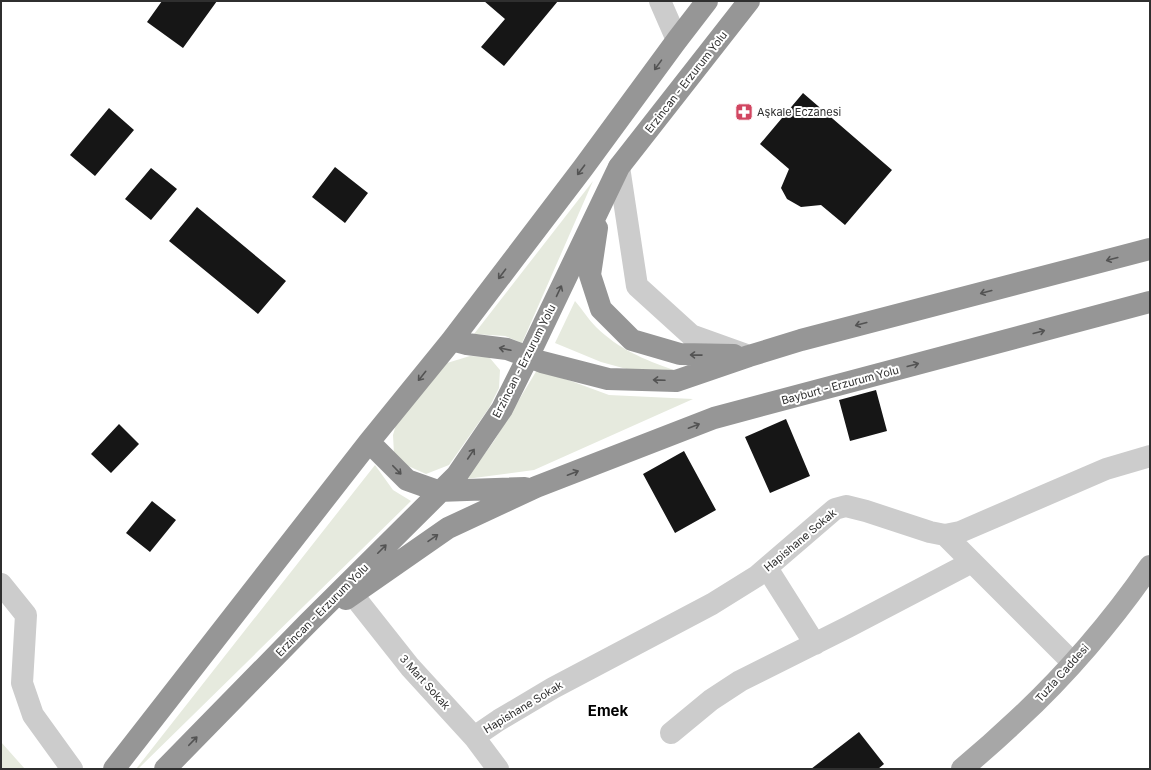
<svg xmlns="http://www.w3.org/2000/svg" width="1151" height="770" viewBox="0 0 1151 770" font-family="Inter,sans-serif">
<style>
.green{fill:#e6eade}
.building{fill:#161616}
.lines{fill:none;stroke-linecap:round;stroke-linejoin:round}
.minor{stroke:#ccc;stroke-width:22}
.major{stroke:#a7a7a7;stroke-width:22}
.highway{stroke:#969696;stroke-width:22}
.oneway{stroke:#535353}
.labels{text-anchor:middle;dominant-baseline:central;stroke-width:4;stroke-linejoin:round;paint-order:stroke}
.street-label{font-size:11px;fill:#2f2f2f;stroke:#fff}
.poi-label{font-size:11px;fill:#2f2f2f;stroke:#fff;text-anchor:start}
.district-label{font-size:15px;font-weight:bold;fill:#000;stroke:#fff}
</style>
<rect width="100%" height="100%" fill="#fff"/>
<path class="green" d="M593,181L522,343L505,336L474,334Z
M575,301C582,309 588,319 596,327C620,350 643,359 674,370L634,371L601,362L555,343Z
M470,356L489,357L500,370L499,388L489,408L449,465L426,474L406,465L394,454L393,435L397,421L447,363Z
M537,370L571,381L609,395L693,399L534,470L466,479L494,441Z
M375,465L393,490L411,501L138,769H136Z
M1,742L25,769H1Z"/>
<path class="building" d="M162,1H217L183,48L147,22Z
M484,1H558L504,66L481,47L505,19Z
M803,93L892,170L845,225L821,205L801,207L787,199L781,188L789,169L760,144Z
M109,108L134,130L95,176L70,155Z
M335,167L368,193L345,223L312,197Z
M151,168L177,189L151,220L125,199Z
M197,207L286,281L258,314L169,241Z
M876,390L887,431L850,441L839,400Z
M786,419L810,476L770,493L745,437Z
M119,424L139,444L111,473L91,454Z
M684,451L716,510L675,533L643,474Z
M152,501L176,520L150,552L126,533Z
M859,732L884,764L878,769H811Z"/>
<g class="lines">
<path class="minor" d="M660,1L677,40
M619,167L637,286L691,335L744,354
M945,535L1073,663
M767,568L815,644
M1,584L26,615L22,683L33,715L72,769
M353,595L410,667L474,737L498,769
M671,733L711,700L740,681L848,627L972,562
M474,737L499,720L553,688L712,604L757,576L835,509L846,506L866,511L930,532L945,535L960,532L1106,469L1150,456"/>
<path class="major" d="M962,769C981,753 999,737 1017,720C1065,676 1113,620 1150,566"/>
<path class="highway" d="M597,228L590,275L601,309L632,340L680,354L734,355
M452,340L467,344L507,349L542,362L608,379L676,381L749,356L801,340L1150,249
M369,442L407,480L438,491L525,488
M346,599L448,528L536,487L714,418L1150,302
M114,769L369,442L452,340L583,168L677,40L707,1
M165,769L308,623L457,475L502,409L528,357L619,167L749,1"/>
</g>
<defs><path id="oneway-shaft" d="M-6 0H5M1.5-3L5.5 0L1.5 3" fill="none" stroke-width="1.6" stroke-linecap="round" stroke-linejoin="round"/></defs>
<g class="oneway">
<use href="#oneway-shaft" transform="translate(658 65) rotate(126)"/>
<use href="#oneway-shaft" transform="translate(581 170) rotate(127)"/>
<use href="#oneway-shaft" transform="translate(1112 259) rotate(165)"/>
<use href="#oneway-shaft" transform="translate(502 274) rotate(127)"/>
<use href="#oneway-shaft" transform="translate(559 291) rotate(-65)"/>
<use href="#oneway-shaft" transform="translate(986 292) rotate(165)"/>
<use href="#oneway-shaft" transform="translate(861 324) rotate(165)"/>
<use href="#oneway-shaft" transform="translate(1039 332) rotate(-15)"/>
<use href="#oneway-shaft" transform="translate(505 349) rotate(-168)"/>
<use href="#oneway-shaft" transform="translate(696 355) rotate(-179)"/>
<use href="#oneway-shaft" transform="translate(913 365) rotate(-15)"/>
<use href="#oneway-shaft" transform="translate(422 376) rotate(129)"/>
<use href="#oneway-shaft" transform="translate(659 380) rotate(-178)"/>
<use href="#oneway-shaft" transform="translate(694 426) rotate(-21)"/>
<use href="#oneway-shaft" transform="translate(471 454) rotate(-56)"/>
<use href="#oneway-shaft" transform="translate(397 470) rotate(46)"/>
<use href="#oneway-shaft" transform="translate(573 473) rotate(-21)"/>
<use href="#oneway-shaft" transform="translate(433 538) rotate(-35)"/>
<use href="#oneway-shaft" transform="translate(382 549) rotate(-45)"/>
<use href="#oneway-shaft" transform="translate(193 741) rotate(-46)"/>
</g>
<defs>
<symbol id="pharmacy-square" viewBox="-11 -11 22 22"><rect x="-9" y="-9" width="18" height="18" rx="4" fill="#d14661" stroke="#fff"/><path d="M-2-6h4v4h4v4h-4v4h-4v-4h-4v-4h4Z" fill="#fff"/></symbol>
</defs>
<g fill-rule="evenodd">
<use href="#pharmacy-square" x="734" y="102" width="20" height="20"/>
</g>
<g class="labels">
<g class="street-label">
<text transform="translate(686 82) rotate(-52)">Erzincan - Erzurum Yolu</text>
<text transform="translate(524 361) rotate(-63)">Erzincan - Erzurum Yolu</text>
<text transform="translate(840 385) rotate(-15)">Bayburt - Erzurum Yolu</text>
<text transform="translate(800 540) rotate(-40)">Hapishane Sokak</text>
<text transform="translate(322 610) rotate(-45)">Erzincan - Erzurum Yolu</text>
<text transform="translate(1062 673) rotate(-48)">Tuzla Caddesi</text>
<text transform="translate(425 682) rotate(48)">3 Mart Sokak</text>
<text transform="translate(523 707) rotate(-31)">Hapishane Sokak</text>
</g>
<g class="poi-label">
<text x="757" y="112">Aşkale Eczanesi</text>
</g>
<g class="district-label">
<text x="608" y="710">Emek</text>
</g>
</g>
<rect width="1151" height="770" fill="none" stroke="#2f2f2f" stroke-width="4"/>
</svg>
